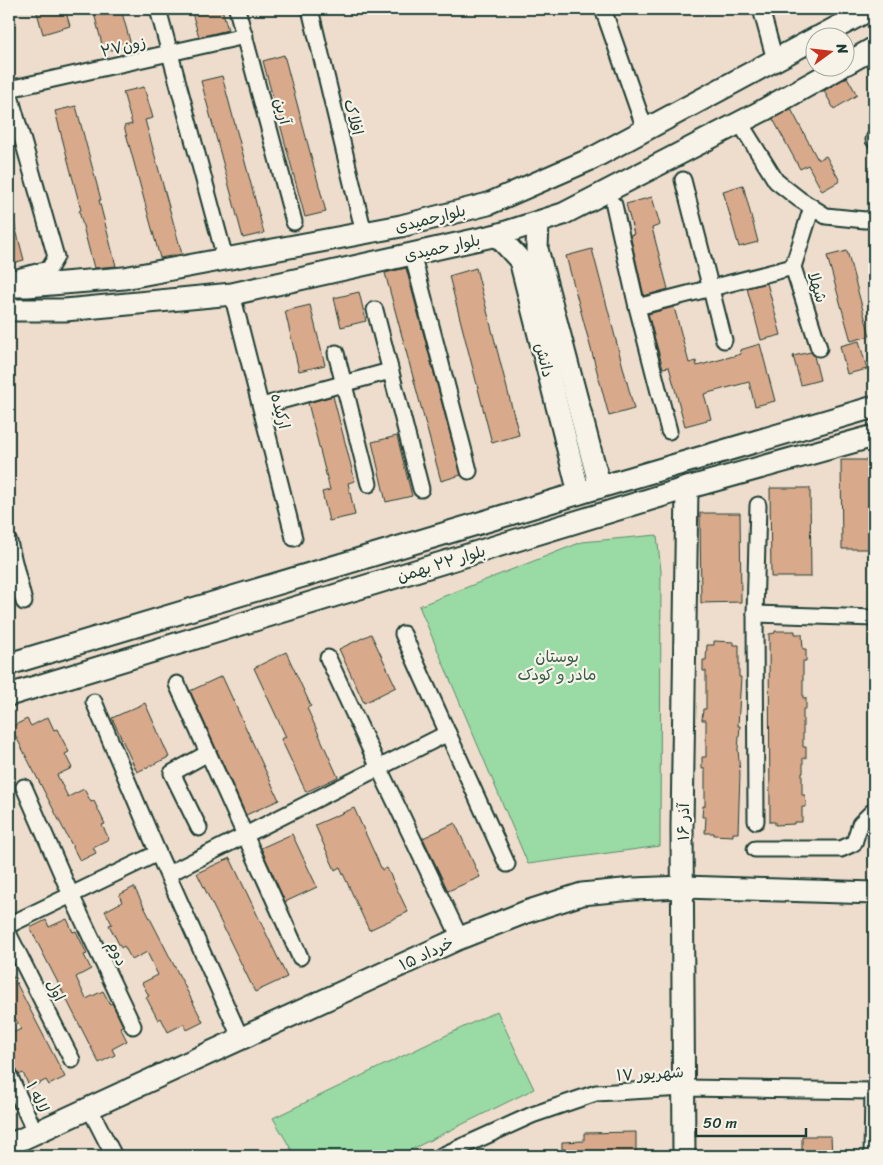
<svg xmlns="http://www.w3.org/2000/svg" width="883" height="1165" font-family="Sriracha,'Playpen Sans Arabic',sans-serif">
  <rect width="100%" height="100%" fill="#edc"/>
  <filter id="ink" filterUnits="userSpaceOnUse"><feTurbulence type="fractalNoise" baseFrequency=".02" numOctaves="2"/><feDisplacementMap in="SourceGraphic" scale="10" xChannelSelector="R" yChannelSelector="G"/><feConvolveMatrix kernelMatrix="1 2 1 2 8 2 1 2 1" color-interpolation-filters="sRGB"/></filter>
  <g filter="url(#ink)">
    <g fill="#99daa5" stroke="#5c8c6c">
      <path d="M657,535L661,571L660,846L528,864L419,606L582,542Z"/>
      <path d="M497,1011L534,1089L398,1156H295L273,1118Z"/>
    </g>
    <g fill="#d9a98b" stroke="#1f3d34">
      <path d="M36,9H65L70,26L43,34Z"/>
      <path d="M93,9H121L131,45L104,52Z"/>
      <path d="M191,9H222L228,30L199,37Z"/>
      <path d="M284,55L326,212L305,217L263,61Z"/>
      <path d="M222,76L264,233L243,238L201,81Z"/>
      <path d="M847,77L857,95L834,109L824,91Z"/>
      <path d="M144,87L153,118L145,120L182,254L160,258L124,126L132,124L123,92Z"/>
      <path d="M76,106L101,200H99L116,266L94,268L79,211L81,210L55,111Z"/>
      <path d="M791,109L818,160L826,156L840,181L822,191L808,165L800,169L773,119Z"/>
      <path d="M743,185L758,242L739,247L723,191Z"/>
      <path d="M652,197L660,225L652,228L668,289L644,296L630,235L634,234L626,204Z"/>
      <path d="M13,218L24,260L9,264V219Z"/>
      <path d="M592,249L634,409L609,416L566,256Z"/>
      <path d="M847,251L870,336L851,341L827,256Z"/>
      <path d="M406,268L461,475L441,481L385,273Z"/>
      <path d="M476,268L519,435L492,443L449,276Z"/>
      <path d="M767,283L781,335L761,340L747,288Z"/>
      <path d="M359,292L366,321L341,327L334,298Z"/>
      <path d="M310,305L325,365L299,371L285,311Z"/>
      <path d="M674,307L689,363L696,361L697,366L741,354L740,350L760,344L775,401L755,406L749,382L704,394L711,419L685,426L669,367L663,368L648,314Z"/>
      <path d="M859,341L867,369L847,374L840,346Z"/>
      <path d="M811,352L814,356L820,380L801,385L793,356Z"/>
      <path d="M333,396L355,481L348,483L355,515L329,521L322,492L330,490L308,403Z"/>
      <path d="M397,436L412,496L386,502L372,442Z"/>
      <path d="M841,460H874V549H842Z"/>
      <path d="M770,488H810L811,577H771Z"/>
      <path d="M700,513H740L741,602L701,603Z"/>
      <path d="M775,631H795V634H802L803,649H806V661H803V698H806V709H803V747H806V758H803V773H802V795H805L806,807H802V822H794V824L775,825V822H770L769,634L775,633Z"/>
      <path d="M371,634L396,687L364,703L339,649Z"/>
      <path d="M714,641L734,642V645H739V677H741L738,726H740L738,749L740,774L738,833H733V836L714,835V833H705L706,817H702L703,806H705V769H702V757H706V720H702L703,709H706V671H703V660H706L707,645H714Z"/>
      <path d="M286,652L311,706L307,708L338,777L306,792L281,739L286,737L254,668Z"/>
      <path d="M222,676L279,800L246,815L190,691Z"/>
      <path d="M145,703L169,757L137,772L112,718Z"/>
      <path d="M48,717L54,730L57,729L69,752L65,754L72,768L57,775L68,797L84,789L91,802L94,801L105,824L102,825L109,839L93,847L96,853L80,861L11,727L27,719L31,726Z"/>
      <path d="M354,808L382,870L387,868L408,912L369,930L340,867L335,870L315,825Z"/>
      <path d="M455,823L480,877L448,891L423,838Z"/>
      <path d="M292,834L317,887L285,902L261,848Z"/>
      <path d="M230,858L287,977L255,992L197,873Z"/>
      <path d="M134,887L203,1022L187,1030L184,1024L168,1032L161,1018L158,1020L146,997L149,996L142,983L158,975L147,952L132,960L124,946L121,948L109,925L112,924L105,911L122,902L119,895Z"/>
      <path d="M67,919L73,932L76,931L87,954L84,955L91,969L76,977L86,999L103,991L110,1004L112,1003L123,1026L120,1027L127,1041L112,1049L115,1055L99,1063L30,928L46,920L49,927Z"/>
      <path d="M9,969L65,1077L49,1085L46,1080L30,1088L23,1073L19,1075L9,1054V1035L21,1029L9,1007Z"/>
      <path d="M636,1132V1156H584V1151L562,1149V1142L584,1141V1133Z"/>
      <path d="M802,1136H831L832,1156H802Z"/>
    </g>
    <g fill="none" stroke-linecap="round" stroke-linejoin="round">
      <g stroke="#1f3d34" stroke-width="19">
        <g id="street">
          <path d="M158,9L225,258"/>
          <path d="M237,9L294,222"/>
          <path d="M310,9L364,233"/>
          <path d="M603,9L645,129"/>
          <path d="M761,9L775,60"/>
          <path d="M9,89L245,36"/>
          <path d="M9,92L56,257L49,269L9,279"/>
          <path d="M740,123L776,181L799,199L826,216L865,220L874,219"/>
          <path d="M874,140V139"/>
          <path d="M683,180L724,340"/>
          <path d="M614,205L637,307L669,431"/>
          <path d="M812,207L793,267L819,348"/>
          <path d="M412,253L469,471"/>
          <path d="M232,294L294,538"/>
          <path d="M637,307L793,267"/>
          <path d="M375,310L421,489"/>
          <path d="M336,353L369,484"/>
          <path d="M262,406L390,371"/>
          <path d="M9,542L24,602"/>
          <path d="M755,614L874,618"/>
          <path d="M403,634L507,864"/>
          <path d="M328,658L379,768L460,938"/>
          <path d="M177,684L300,957"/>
          <path d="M94,702L158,853L241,1039"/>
          <path d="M24,787L71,895L133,1026"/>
          <path d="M756,821L755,614L758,505"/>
          <path d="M199,828L172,773L208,753"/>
          <path d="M755,849H841L854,843L860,824L872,812L874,813"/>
          <path d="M168,874L448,733"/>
          <path d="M9,925L158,853"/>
          <path d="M9,935L72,1060"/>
          <path d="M9,1075L36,1134"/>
          <path d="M90,1109L114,1156"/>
          <path d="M441,1156L532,1115L596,1093L684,1088L874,1091"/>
          <path d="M872,1156L873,1091"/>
        </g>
      </g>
      <g stroke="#1f3d34" stroke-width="25">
        <g id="secondary">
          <path d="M817,38L871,9"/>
          <path d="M846,64L874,48"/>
          <path d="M538,223L537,249L600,487"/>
          <path d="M497,235L520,260L579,493"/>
          <path d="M9,286H27L124,278L401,226L488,204L591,159L816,38"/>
          <path d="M9,310H65L232,294L497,235L563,214L762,111L839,68"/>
          <path d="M9,664L600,487L874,407"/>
          <path d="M9,695L687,488L874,436"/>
          <path d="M9,1145L460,938L526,912L582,894L633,889L684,887L874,893"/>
          <path d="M684,1156L682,827L687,488"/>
        </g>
      </g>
      <use href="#street" stroke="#f7f3e8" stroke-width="15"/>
      <use href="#secondary" stroke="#f7f3e8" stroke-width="21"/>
    </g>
  </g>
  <g text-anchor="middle" stroke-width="4.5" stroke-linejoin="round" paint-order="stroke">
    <g font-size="16" fill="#1f3d34" stroke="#f7f3e8">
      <text transform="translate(123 46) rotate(-13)" y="6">زون۲۷</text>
      <text transform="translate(283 111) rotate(75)" y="6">آرین</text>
      <text transform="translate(354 117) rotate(76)" y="6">افلاک</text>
      <text transform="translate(430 218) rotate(-14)" y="6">بلوارحمیدی</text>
      <text transform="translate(442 247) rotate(-12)" y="6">بلوار حمیدی</text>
      <text transform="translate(818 287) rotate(72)" y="6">شهلا</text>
      <text transform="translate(545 360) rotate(76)" y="6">دانش</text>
      <text transform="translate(281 411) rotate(76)" y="6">ارکیده</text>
      <text transform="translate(441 563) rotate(-17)" y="6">بلوار ۲۲ بهمن</text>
      <text transform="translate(683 822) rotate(-90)" y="6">۱۶ آذر</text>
      <text transform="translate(118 953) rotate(65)" y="6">دوم</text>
      <text transform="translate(426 953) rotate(-25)" y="6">۱۵ خرداد</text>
      <text transform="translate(56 990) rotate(63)" y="6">اول</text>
      <text transform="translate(650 1073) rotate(-3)" y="6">۱۷ شهریور</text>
      <text transform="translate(38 1097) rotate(65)" y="6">لاله ۱</text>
    </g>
    <g font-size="16" fill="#375c4b" stroke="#f7f3e8">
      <text x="557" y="662">بوستان<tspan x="557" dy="18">مادر و کودک</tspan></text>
    </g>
  </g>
  <rect width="883" height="1165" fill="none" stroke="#f7f3e8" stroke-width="30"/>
  <rect x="15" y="15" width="853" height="1135" fill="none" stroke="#1f3d34" stroke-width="2" filter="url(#ink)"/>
  <g transform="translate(830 52) rotate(75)"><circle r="24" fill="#f7f3e8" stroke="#a1aaa0"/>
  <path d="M0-4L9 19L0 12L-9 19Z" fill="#c8321e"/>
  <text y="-8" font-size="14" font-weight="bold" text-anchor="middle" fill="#1f3d34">N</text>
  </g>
  <path d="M696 1128v8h110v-8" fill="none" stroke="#1f3d34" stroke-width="2.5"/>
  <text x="703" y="1128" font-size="15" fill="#1f3d34" stroke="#f7f3e8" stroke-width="4" paint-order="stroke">50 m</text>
</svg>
